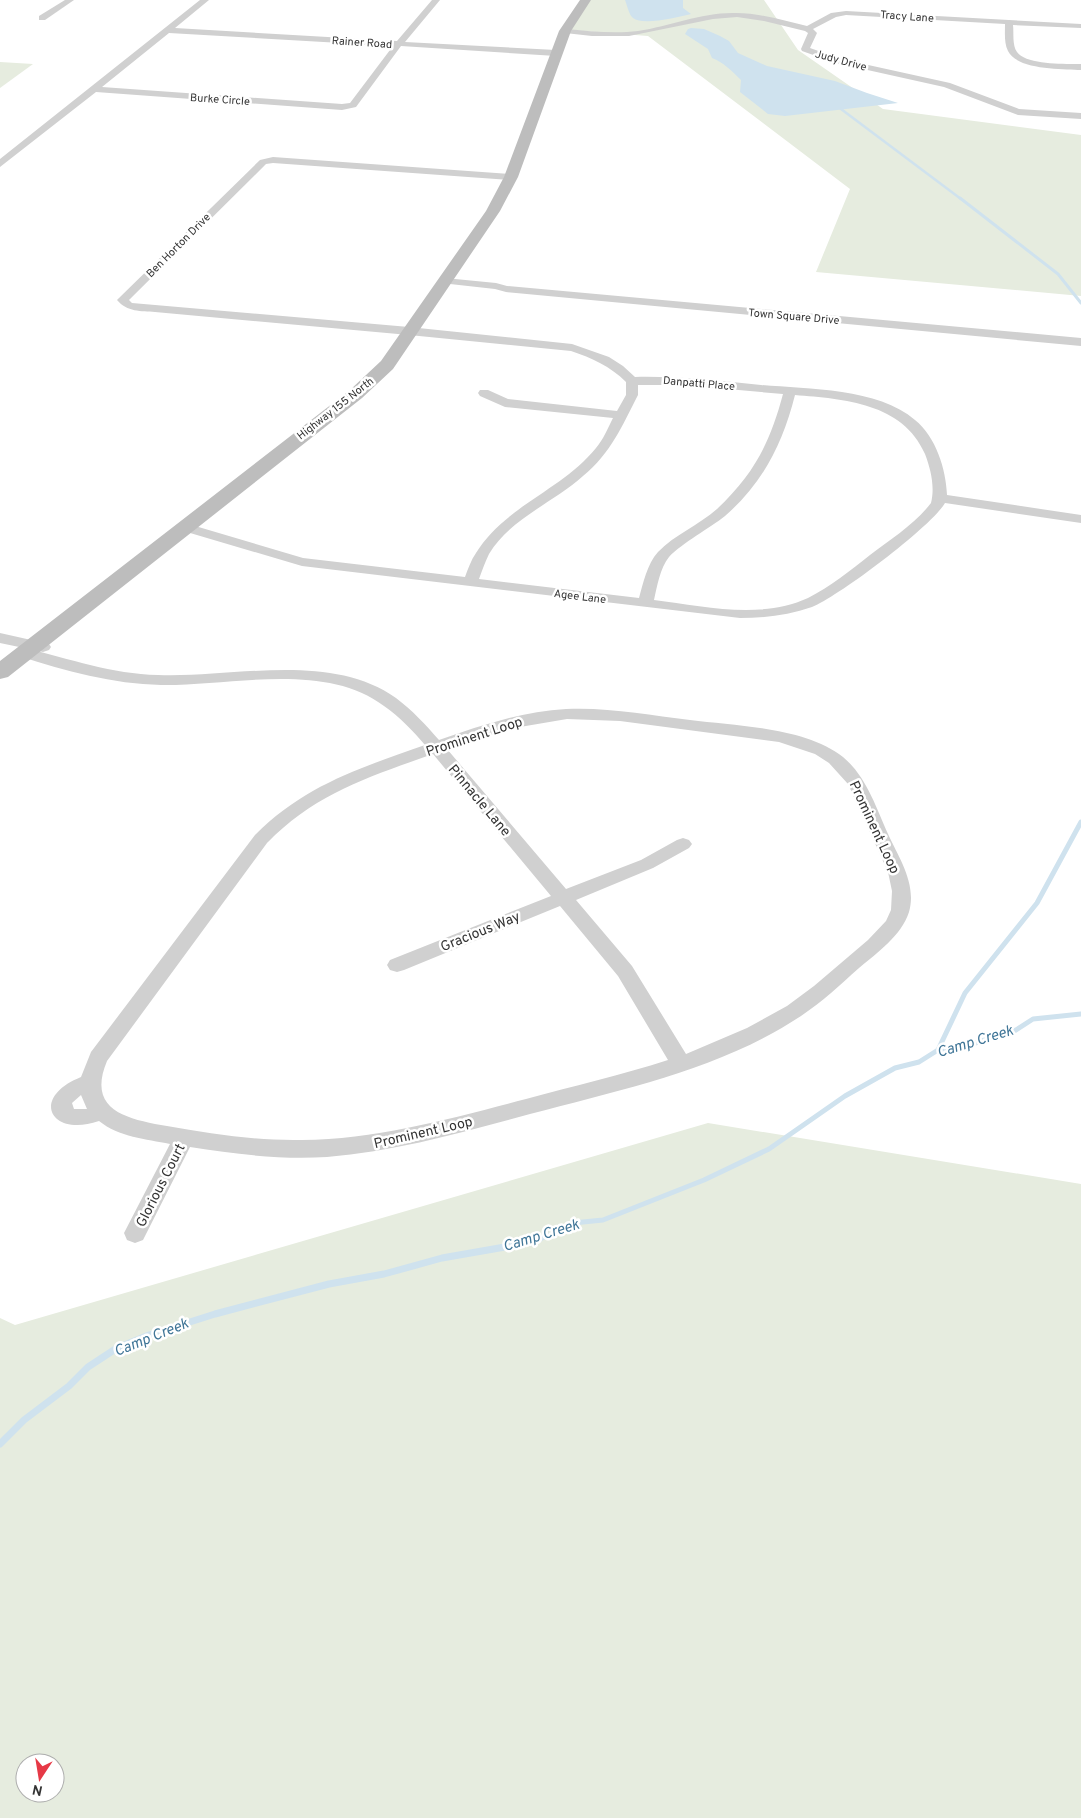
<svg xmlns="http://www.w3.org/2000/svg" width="1081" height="1818" font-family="Overpass,sans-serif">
  <rect width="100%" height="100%" fill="#fff"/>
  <g fill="#e6ecdf" fill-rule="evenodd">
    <path d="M586,0H764L798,50L883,109L1081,135V296L816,272L850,189L648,36L570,30Z"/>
    <path d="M0,62L33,64L0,88Z"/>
    <path d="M708,1123L1081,1184V1818H0V1318L15,1325ZM25,1763H55V1793H25Z"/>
  </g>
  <g fill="#cfe2ee">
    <path d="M625,0H683V8L691,14C678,17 643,26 633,18C629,15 627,5 625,0Z"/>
    <path d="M691,28L704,29L720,36L729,41L738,53L767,66L835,81L867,93L898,103L785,116L768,114L740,92L741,80C733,72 723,62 712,58L708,49L685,34L688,29Z"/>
  </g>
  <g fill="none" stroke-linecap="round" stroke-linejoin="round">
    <path stroke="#cfe2ee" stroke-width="2.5" d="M841,109L961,199"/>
    <path stroke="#cfe2ee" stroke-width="3" d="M960,198L1058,274L1081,303"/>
    <g stroke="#cfe2ee" stroke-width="5">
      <path d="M938,1050L965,993L1037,903L1081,822"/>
      <path d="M535,1240L554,1234L573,1223L603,1220L704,1180L769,1149L845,1096L895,1068L919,1062L938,1050L972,1044L1016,1030L1033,1019L1081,1014"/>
    </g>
    <path stroke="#cfe2ee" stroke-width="7" d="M0,1444L24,1420L69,1386L88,1367L117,1348L149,1335L215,1314L329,1284L384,1274L442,1258L522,1244L539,1239"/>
    <g fill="#d0d0d0" fill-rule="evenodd">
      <path d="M65,0H74L45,20H39V16Z"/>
      <path d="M200,0H209L175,28L397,41L432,0H440L405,42L556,50L560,53L556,56L401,46L356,107L342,110L96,92L0,167V159ZM169,33L393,46L350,103L342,104L102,87Z"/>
      <path d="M846,11L1081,24V28L1013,25C1014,33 1012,45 1017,52C1026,65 1066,64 1081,64V70C1063,69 1017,70 1008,51C1004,43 1005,33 1005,24L846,15L836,17L813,29L817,33L810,48L841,59L950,83L1019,109L1081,113V119L1018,115L944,87L836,63L802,51L801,49L808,33L805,31L764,21L737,17L713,19L629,36H592L565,33L561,31L565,29C589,31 614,34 638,31C671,26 702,12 736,13C760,13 784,21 807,26L831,13Z"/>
      <path d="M273,157L511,174L516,177L511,180L273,163L266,164L129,300L132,303L409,327L572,344L609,357L623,366L635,377C677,376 719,381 761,385C807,389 878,388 915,420C936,437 946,469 947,495L1081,515V523L945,503C932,526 838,597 812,607C789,615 765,618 740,618L302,566L180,530L178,527L180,524L185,523L303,558L465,577C468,569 471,560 476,553C505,506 562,490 596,448C603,440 608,428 613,418L505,407L480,396L478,393L480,390H488L508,399L617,411L626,395V382C610,366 592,358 571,351L409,335L155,312C141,311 127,312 117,300L119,298L260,160ZM638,385H682L783,394C770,443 754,474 717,509C699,525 674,535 658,552C647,564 643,584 639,598L479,579C482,571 485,562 489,554C511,518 553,503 583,476C611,453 622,426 638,395ZM795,395C844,399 903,403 925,454C931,470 935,487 931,503C915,524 891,539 870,555C851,570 830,587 808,598C760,620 703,606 654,600C657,587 660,568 669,557C682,543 710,528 725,516C763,483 783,443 795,395Z"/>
      <path d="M445,278L496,283L507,286L1081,338V346L506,292L495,289L441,283L439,281L441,279Z"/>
      <path d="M0,633L49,644L51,647L49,650L43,652L0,643Z"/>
      <path d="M25,648C70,659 112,674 158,675C233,678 330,651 396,698C412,710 426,725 439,740C480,726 523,711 566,709C608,707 649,715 690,720C736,726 805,727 843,757C866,776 876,807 888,834C899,858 917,884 909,912C901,936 878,952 859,968C840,985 822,1002 801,1016C719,1070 623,1089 530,1114C463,1132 397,1151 327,1157C281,1160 235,1154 190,1147L143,1240L135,1243L127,1240L124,1233L170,1144C146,1139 119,1137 99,1121C51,1138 29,1098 81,1077L91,1052L255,835C305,785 360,768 425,745C413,731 400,717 384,706C325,661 230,686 161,685C113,684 65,671 19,656L17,653L19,650ZM567,719L620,721L779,742L815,754L829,763L848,784L888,872L892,891L891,910L886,921L868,940L814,986L787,1006L747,1028L686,1054L632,966L576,900L653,868L689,848L692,844L689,840L683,838L677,840L641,860L566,889L447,749L514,728ZM433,754L551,896L390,960L387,965L390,970L397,972L404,970L560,906L618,976L668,1060C622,1075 573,1086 526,1099C452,1118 379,1139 302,1140C257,1141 211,1134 167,1126C128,1119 86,1111 107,1061L267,843C316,793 369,777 433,754ZM81,1095L87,1109H74L72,1103Z"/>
    </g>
    <path fill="#bdbdbd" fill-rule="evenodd" d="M580,0H591L571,31L518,177L500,211L393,369L362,398L8,677L0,679V661L350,390L381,361L486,211L504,177L559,31Z"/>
  </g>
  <g text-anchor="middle" stroke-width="5" stroke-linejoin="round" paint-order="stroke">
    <g font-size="11" fill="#333" stroke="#fff">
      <text transform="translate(907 16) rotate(4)" y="4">Tracy Lane</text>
      <text transform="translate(362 42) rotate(4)" y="4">Rainer Road</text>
      <text transform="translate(841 60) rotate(15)" y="4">Judy Drive</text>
      <text transform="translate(220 99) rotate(4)" y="4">Burke Circle</text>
      <text transform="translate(178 245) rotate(-45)" y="4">Ben Horton Drive</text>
      <text transform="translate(794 316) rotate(5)" y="4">Town Square Drive</text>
      <text transform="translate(699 383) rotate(5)" y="4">Danpatti Place</text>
      <text transform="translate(335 408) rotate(-38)" y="4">Highway 155 North</text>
      <text transform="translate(580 596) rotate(7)" y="4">Agee Lane</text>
    </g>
    <g font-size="14" fill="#333" stroke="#fff">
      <text transform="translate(474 736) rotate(-18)" y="5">Prominent Loop</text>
      <text transform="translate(480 800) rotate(50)" y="5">Pinnacle Lane</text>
      <text transform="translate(875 827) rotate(65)" y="5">Prominent Loop</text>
      <text transform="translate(480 931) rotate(-22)" y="5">Gracious Way</text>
      <text transform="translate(423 1132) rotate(-13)" y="5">Prominent Loop</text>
      <text transform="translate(160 1185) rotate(-63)" y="5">Glorious Court</text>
    </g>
    <g font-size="15" font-style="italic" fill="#3f7597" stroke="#fff">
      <text transform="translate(975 1041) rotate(-17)" y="5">Camp Creek</text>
      <text transform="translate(541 1235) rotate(-17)" y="5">Camp Creek</text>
      <text transform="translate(151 1337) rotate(-22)" y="5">Camp Creek</text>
    </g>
  </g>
  <g transform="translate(40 1778) rotate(192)"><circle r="24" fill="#ffffff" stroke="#adadad"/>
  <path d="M0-4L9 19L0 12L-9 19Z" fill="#e63946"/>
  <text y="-8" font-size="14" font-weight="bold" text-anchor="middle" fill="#333333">N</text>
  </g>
</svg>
